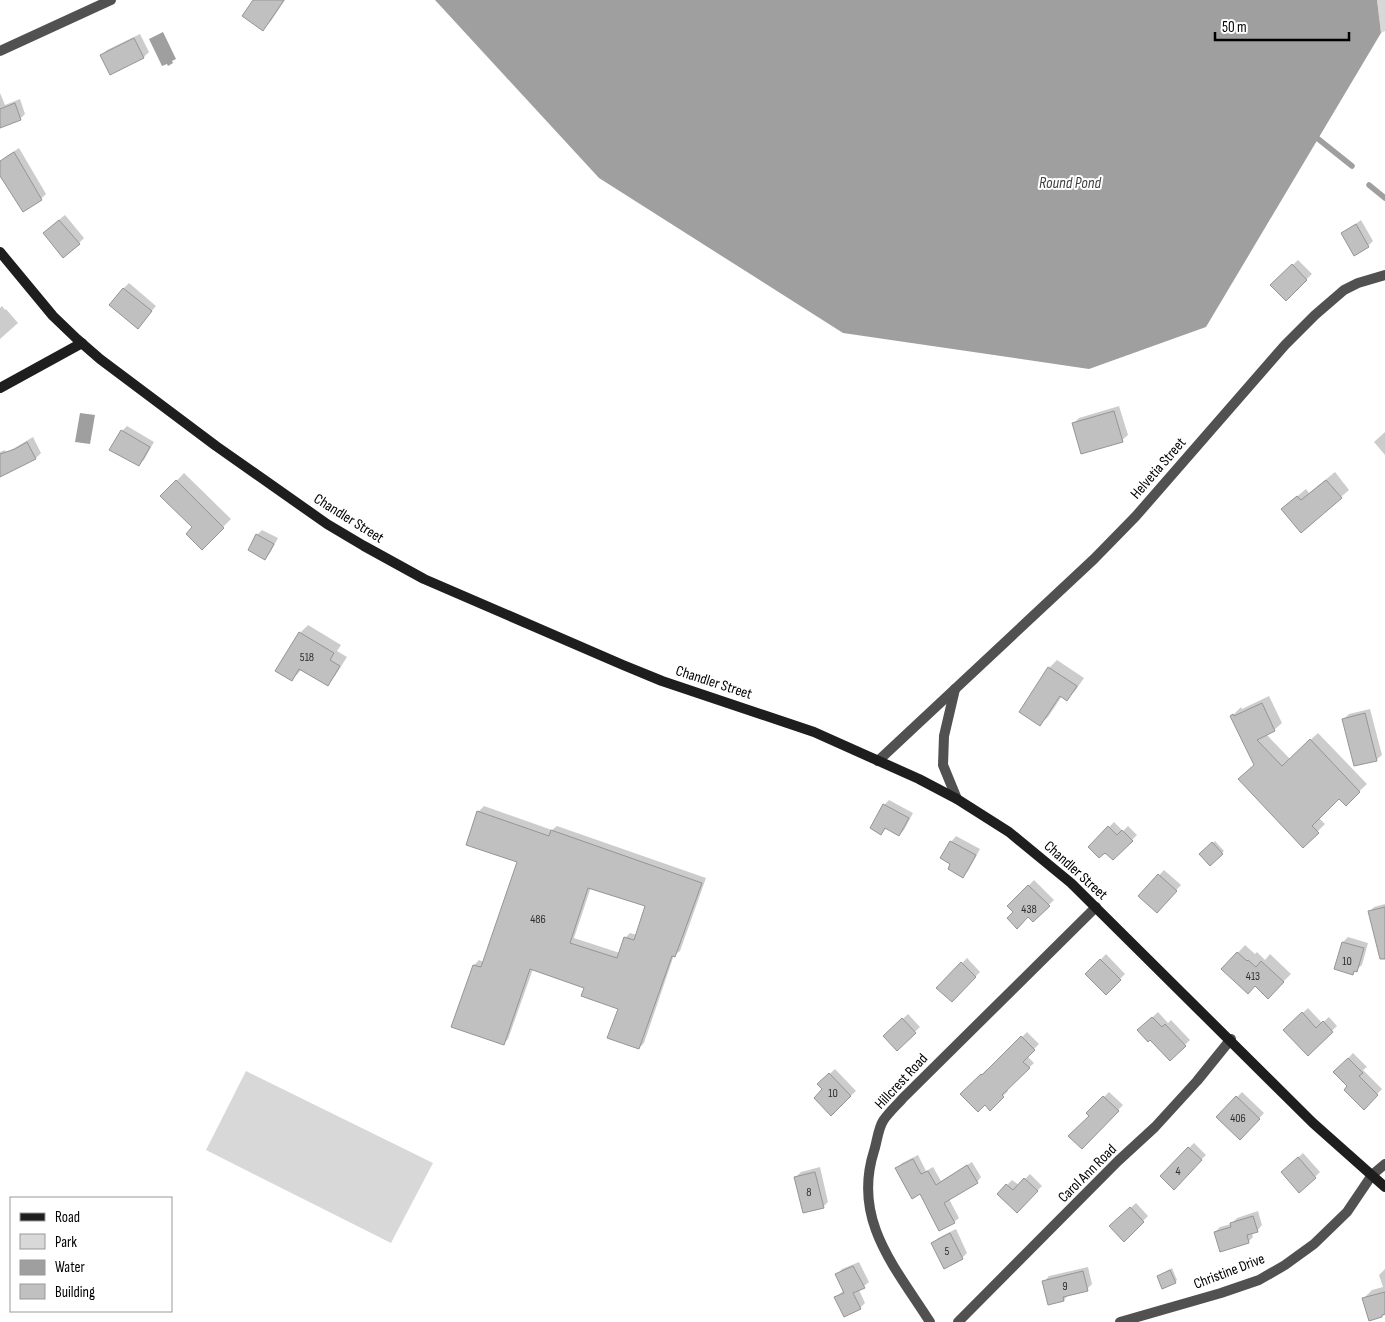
<svg xmlns="http://www.w3.org/2000/svg" width="1385" height="1322" font-family="'Sofia Sans Condensed',sans-serif">
  <rect width="100%" height="100%" fill="#fff"/>
  <g fill="#d8d8d8">
    <path d="M1377,0H1385V31L1381,33Z"/>
    <path d="M246,1071L433,1163L391,1243L206,1150Z"/>
  </g>
  <g fill="#9f9f9f">
    <path d="M435,0H1377L1381,33L1206,327L1089,369L843,333L599,178Z"/>
    <path d="M163,32L176,59L172,61L173,63L168,66L167,64L162,66L149,39Z"/>
    <path d="M80,413L95,415L90,444L75,442Z"/>
  </g>
  <g fill="#0003" fill-rule="evenodd">
    <path d="M254,0H285L271,21L263,29Z"/>
    <path d="M140,34L149,52L144,57L111,73L102,55L107,50Z"/>
    <path d="M0,93L5,105L20,99L25,114L20,119L0,127Z"/>
    <path d="M19,148L46,194L41,199L0,163L5,157Z"/>
    <path d="M65,215L84,238L79,243L49,228Z"/>
    <path d="M1361,220L1373,241L1368,246L1343,233Z"/>
    <path d="M1298,260L1312,274L1286,299L1272,285Z"/>
    <path d="M129,283L156,306L138,327L124,288Z"/>
    <path d="M2,306L5,310L6,309L18,323L0,339V308Z"/>
    <path d="M1119,406L1128,435L1122,440L1074,423L1079,418Z"/>
    <path d="M127,426L154,442L144,460L138,465L122,431Z"/>
    <path d="M1385,432V455L1374,442Z"/>
    <path d="M33,437L41,453L36,458L0,475V452L5,450L6,453Z"/>
    <path d="M1335,472L1349,490L1341,497L1282,509L1306,489L1309,493Z"/>
    <path d="M184,473L231,519L202,548L194,527L162,496Z"/>
    <path d="M262,530L278,538L270,553L265,558L257,535Z"/>
    <path d="M308,625L341,645L337,651L347,657L335,676L327,684L302,669L292,680L300,633Z"/>
    <path d="M1057,660L1084,678L1075,691L1067,699L1062,696L1048,717L1040,724L1049,668Z"/>
    <path d="M1269,696L1282,723L1274,730L1266,734L1290,759L1318,733L1367,784L1346,804L1339,797L1318,817L1325,824L1303,846L1255,765L1232,716L1241,707L1242,709Z"/>
    <path d="M1370,709L1382,755L1376,760L1344,719L1349,714Z"/>
    <path d="M889,800L913,813L904,830L899,835L887,828L881,833L871,828L884,805Z"/>
    <path d="M484,806L552,830L557,826L706,878L680,951L674,955L644,1043L639,1048L620,1008L585,987L533,969L508,1039L503,1044L474,965L479,960L484,962L519,862L478,812ZM591,887L646,905L637,935L630,933L625,938L620,953L574,938Z"/>
    <path d="M1114,822L1123,831L1128,826L1137,835L1113,859L1105,851L1090,847Z"/>
    <path d="M956,836L980,849L968,871L963,876L952,864L951,842Z"/>
    <path d="M1215,841L1224,851L1210,864L1201,854Z"/>
    <path d="M1164,870L1181,885L1162,906L1140,896Z"/>
    <path d="M1034,880L1054,900L1033,920L1028,915L1015,912L1009,906Z"/>
    <path d="M1385,904V939L1369,912L1374,907Z"/>
    <path d="M1348,937L1368,943L1362,965L1352,973L1343,942Z"/>
    <path d="M1245,945L1255,954L1257,952L1265,960L1270,954L1291,974L1268,997L1255,985L1223,969Z"/>
    <path d="M1106,954L1125,974L1106,993L1087,974Z"/>
    <path d="M967,958L980,972L952,1000L938,988Z"/>
    <path d="M1308,1008L1322,1023L1329,1017L1337,1026L1308,1054L1285,1030Z"/>
    <path d="M1158,1012L1168,1023L1171,1020L1190,1040L1170,1059L1151,1038L1139,1030Z"/>
    <path d="M908,1014L920,1027L897,1049L885,1036Z"/>
    <path d="M1027,1032L1039,1044L1027,1056L1034,1063L1007,1089L1008,1091L990,1109L985,1104L962,1094L987,1069L988,1071Z"/>
    <path d="M1353,1053L1367,1067L1363,1070L1382,1089L1364,1108L1349,1086L1335,1072Z"/>
    <path d="M835,1069L856,1091L831,1114L824,1089L819,1084Z"/>
    <path d="M1109,1092L1123,1105L1082,1148L1090,1116L1088,1113Z"/>
    <path d="M1242,1092L1264,1113L1240,1139L1218,1117Z"/>
    <path d="M1194,1143L1206,1155L1174,1188L1161,1176Z"/>
    <path d="M1303,1153L1320,1172L1315,1177L1288,1167Z"/>
    <path d="M918,1155L926,1171L933,1167L941,1181L972,1162L981,1177L977,1182L949,1199L959,1218L954,1222L921,1193L897,1168L902,1163Z"/>
    <path d="M820,1167L828,1202L823,1207L796,1177L801,1172Z"/>
    <path d="M1030,1174L1042,1186L1017,1211L998,1194L1012,1180L1019,1185Z"/>
    <path d="M1136,1203L1148,1216L1124,1240L1116,1221Z"/>
    <path d="M1258,1211L1262,1225L1257,1231L1252,1232L1253,1237L1248,1242L1215,1232L1220,1227L1231,1224L1237,1218Z"/>
    <path d="M956,1229L967,1253L962,1258L933,1243L938,1238Z"/>
    <path d="M859,1262L869,1282L859,1290L865,1303L860,1308L836,1297L844,1290L837,1275L842,1269Z"/>
    <path d="M1088,1267L1092,1284L1087,1289L1069,1294L1064,1300L1044,1282L1049,1276Z"/>
    <path d="M1172,1268L1177,1280L1175,1282L1158,1276Z"/>
    <path d="M1385,1269V1315L1370,1320L1364,1298L1372,1290L1383,1287L1379,1275Z"/>
  </g>
  <g fill="none" stroke-linecap="round" stroke-linejoin="round">
    <g stroke="#9f9f9f" stroke-width="5.5">
      <path d="M1312,134L1352,166"/>
      <path d="M1369,185L1385,198"/>
    </g>
  </g>
  <g fill="#c0c0c0" stroke="#959595" fill-rule="evenodd">
    <path d="M253,0H284L263,31L242,16Z"/>
    <path d="M134,38L144,58L110,75L100,55Z"/>
    <path d="M15,103L21,120L0,128V109Z"/>
    <path d="M14,152L42,200L23,212L0,176V161Z"/>
    <path d="M59,220L80,244L63,258L43,233Z"/>
    <path d="M1356,224L1369,247L1354,256L1341,233Z"/>
    <path d="M1292,264L1307,280L1286,301L1270,285Z"/>
    <path d="M123,288L152,311L138,329L109,305Z"/>
    <path d="M1114,411L1123,442L1081,454L1072,423Z"/>
    <path d="M121,430L150,447L139,466L109,450Z"/>
    <path d="M27,442L36,459L0,477V454L15,449Z"/>
    <path d="M176,480L224,528L202,550L186,534L192,527L160,496Z"/>
    <path d="M1326,480L1342,498L1301,533L1281,509L1297,496L1301,500Z"/>
    <path d="M256,534L274,544L265,560L248,550Z"/>
    <path d="M299,632L334,653L330,660L340,666L328,686L299,669L292,681L275,671Z"/>
    <path d="M1048,667L1077,686L1067,701L1060,696L1040,726L1019,712Z"/>
    <path d="M1262,703L1275,731L1257,740L1282,766L1310,739L1360,792L1346,806L1339,799L1312,826L1319,833L1303,848L1238,779L1254,765L1230,716L1233,714L1234,716Z"/>
    <path d="M1365,713L1377,761L1354,766L1342,719Z"/>
    <path d="M883,804L909,818L899,836L885,828L881,835L870,828Z"/>
    <path d="M477,811L549,836L551,830L702,883L675,957L672,956L639,1049L607,1038L618,1009L581,996L584,988L530,969L504,1045L451,1027L473,965L481,967L517,862L466,845ZM588,888L645,906L634,940L624,937L617,958L570,943Z"/>
    <path d="M1108,826L1117,835L1122,830L1133,841L1113,860L1105,853L1099,858L1088,847Z"/>
    <path d="M950,841L976,855L963,878L948,869L950,864L940,858Z"/>
    <path d="M1212,842L1223,854L1210,866L1199,854Z"/>
    <path d="M1158,874L1177,891L1157,913L1138,896Z"/>
    <path d="M1028,885L1050,906L1033,922L1028,917L1017,929L1007,918L1013,912L1007,906Z"/>
    <path d="M1385,907V959H1380L1368,911Z"/>
    <path d="M1342,942L1364,948L1357,972L1354,971L1353,975L1334,969Z"/>
    <path d="M1237,952L1247,961L1248,960L1256,967L1261,961L1284,982L1268,999L1255,986L1248,994L1221,969Z"/>
    <path d="M1100,959L1121,980L1106,995L1085,974Z"/>
    <path d="M961,962L976,977L952,1002L936,988Z"/>
    <path d="M1302,1012L1316,1028L1323,1021L1333,1032L1308,1056L1283,1030Z"/>
    <path d="M1152,1017L1162,1027L1165,1024L1186,1046L1170,1061L1150,1040L1148,1042L1137,1030Z"/>
    <path d="M902,1018L916,1033L897,1051L883,1036Z"/>
    <path d="M1021,1036L1035,1050L1023,1062L1030,1068L1002,1095L1004,1097L990,1111L985,1105L978,1112L960,1094L981,1074L982,1075Z"/>
    <path d="M1348,1058L1363,1073L1359,1076L1378,1095L1364,1110L1344,1090L1347,1086L1333,1072Z"/>
    <path d="M829,1073L851,1096L831,1116L814,1098L822,1089L817,1084Z"/>
    <path d="M1103,1096L1119,1111L1082,1149L1068,1136L1089,1116L1086,1113Z"/>
    <path d="M1236,1096L1260,1119L1240,1140L1216,1117Z"/>
    <path d="M1188,1147L1202,1160L1174,1190L1160,1176Z"/>
    <path d="M1298,1157L1316,1178L1299,1193L1281,1172Z"/>
    <path d="M913,1159L921,1174L928,1171L936,1185L967,1165L978,1183L944,1203L955,1223L939,1231L920,1194L912,1199L895,1168Z"/>
    <path d="M815,1172L824,1208L803,1213L794,1177Z"/>
    <path d="M1024,1178L1038,1191L1017,1213L997,1194L1006,1184L1013,1190Z"/>
    <path d="M1130,1207L1144,1222L1124,1242L1109,1226Z"/>
    <path d="M1253,1216L1258,1232L1247,1235L1249,1243L1220,1252L1214,1232L1231,1227L1230,1223Z"/>
    <path d="M950,1233L963,1259L944,1269L931,1243Z"/>
    <path d="M853,1266L865,1288L853,1293L861,1309L844,1317L834,1297L844,1293L835,1274Z"/>
    <path d="M1170,1270L1176,1283L1162,1289L1157,1276Z"/>
    <path d="M1083,1271L1088,1291L1063,1297L1064,1301L1048,1305L1042,1281Z"/>
    <path d="M1385,1292V1314L1382,1315V1317L1369,1321L1362,1298Z"/>
  </g>
  <g fill="none" stroke-linecap="round" stroke-linejoin="round">
    <g stroke="#515151" stroke-width="10">
      <path d="M0,51L111,0"/>
      <path d="M955,689L944,736L943,765L957,799"/>
      <path d="M878,761L1094,559L1136,516L1285,345L1315,315L1344,290L1358,283L1385,275"/>
      <path d="M930,1322C895,1267 852,1220 874,1151C877,1142 878,1129 883,1121C888,1113 897,1105 903,1098L1096,907"/>
      <path d="M958,1322L1118,1161L1155,1127L1197,1081L1231,1039"/>
      <path d="M1120,1322L1221,1293L1259,1280L1285,1265L1314,1244L1347,1212L1372,1175L1385,1164"/>
    </g>
    <g stroke="#1e1e1e" stroke-width="10">
      <path d="M0,252L53,316L77,339L100,359L216,446L327,524L364,546L424,579L623,665L662,681L814,732L919,779L957,799L1009,832L1071,883L1313,1123L1385,1187"/>
      <path d="M0,388L82,343"/>
    </g>
  </g>
  <g text-anchor="middle" stroke-width="4" stroke-linejoin="round" paint-order="stroke">
    <g font-size="12" fill="#303030">
      <text x="307" y="661">518</text>
      <text x="1029" y="913">438</text>
      <text x="538" y="923">486</text>
      <text x="1347" y="965">10</text>
      <text x="1253" y="980">413</text>
      <text x="833" y="1097">10</text>
      <text x="1238" y="1122">406</text>
      <text x="1178" y="1175">4</text>
      <text x="809" y="1196">8</text>
      <text x="947" y="1255">5</text>
      <text x="1065" y="1290">9</text>
    </g>
    <g font-size="15" fill="#000" stroke="#fff">
      <text transform="translate(1158 468) rotate(-49)" y="5">Helvetia Street</text>
      <text transform="translate(349 518) rotate(32)" y="5">Chandler Street</text>
      <text transform="translate(714 682) rotate(18)" y="5">Chandler Street</text>
      <text transform="translate(1076 870) rotate(42)" y="5">Chandler Street</text>
      <text transform="translate(901 1081) rotate(-47)" y="5">Hillcrest Road</text>
      <text transform="translate(1087 1173) rotate(-45)" y="5">Carol Ann Road</text>
      <text transform="translate(1229 1271) rotate(-21)" y="5">Christine Drive</text>
    </g>
    <g font-size="16" font-style="italic" fill="#404040" stroke="#fff">
      <text x="1070" y="188">Round Pond</text>
    </g>
  </g>
  <rect x="10" y="1197" width="162" height="115" fill="#ffffff" stroke="#999999"/>
  <rect x="20" y="1213" width="25" height="8" fill="#1e1e1e" stroke="#999999"/>
  <text x="55" y="1222" font-size="15" fill="#000000">Road</text>
  <rect x="20" y="1234" width="25" height="15" fill="#d8d8d8" stroke="#999999"/>
  <text x="55" y="1247" font-size="15" fill="#000000">Park</text>
  <rect x="20" y="1260" width="25" height="15" fill="#9f9f9f" stroke="#999999"/>
  <text x="55" y="1272" font-size="15" fill="#000000">Water</text>
  <rect x="20" y="1284" width="25" height="15" fill="#c0c0c0" stroke="#999999"/>
  <text x="55" y="1297" font-size="15" fill="#000000">Building</text>
  <path d="M1215 32v8h134v-8" fill="none" stroke="#000000" stroke-width="2.5"/>
  <text x="1222" y="32" font-size="15" fill="#000000" stroke="#ffffff" stroke-width="4" paint-order="stroke">50 m</text>
</svg>
